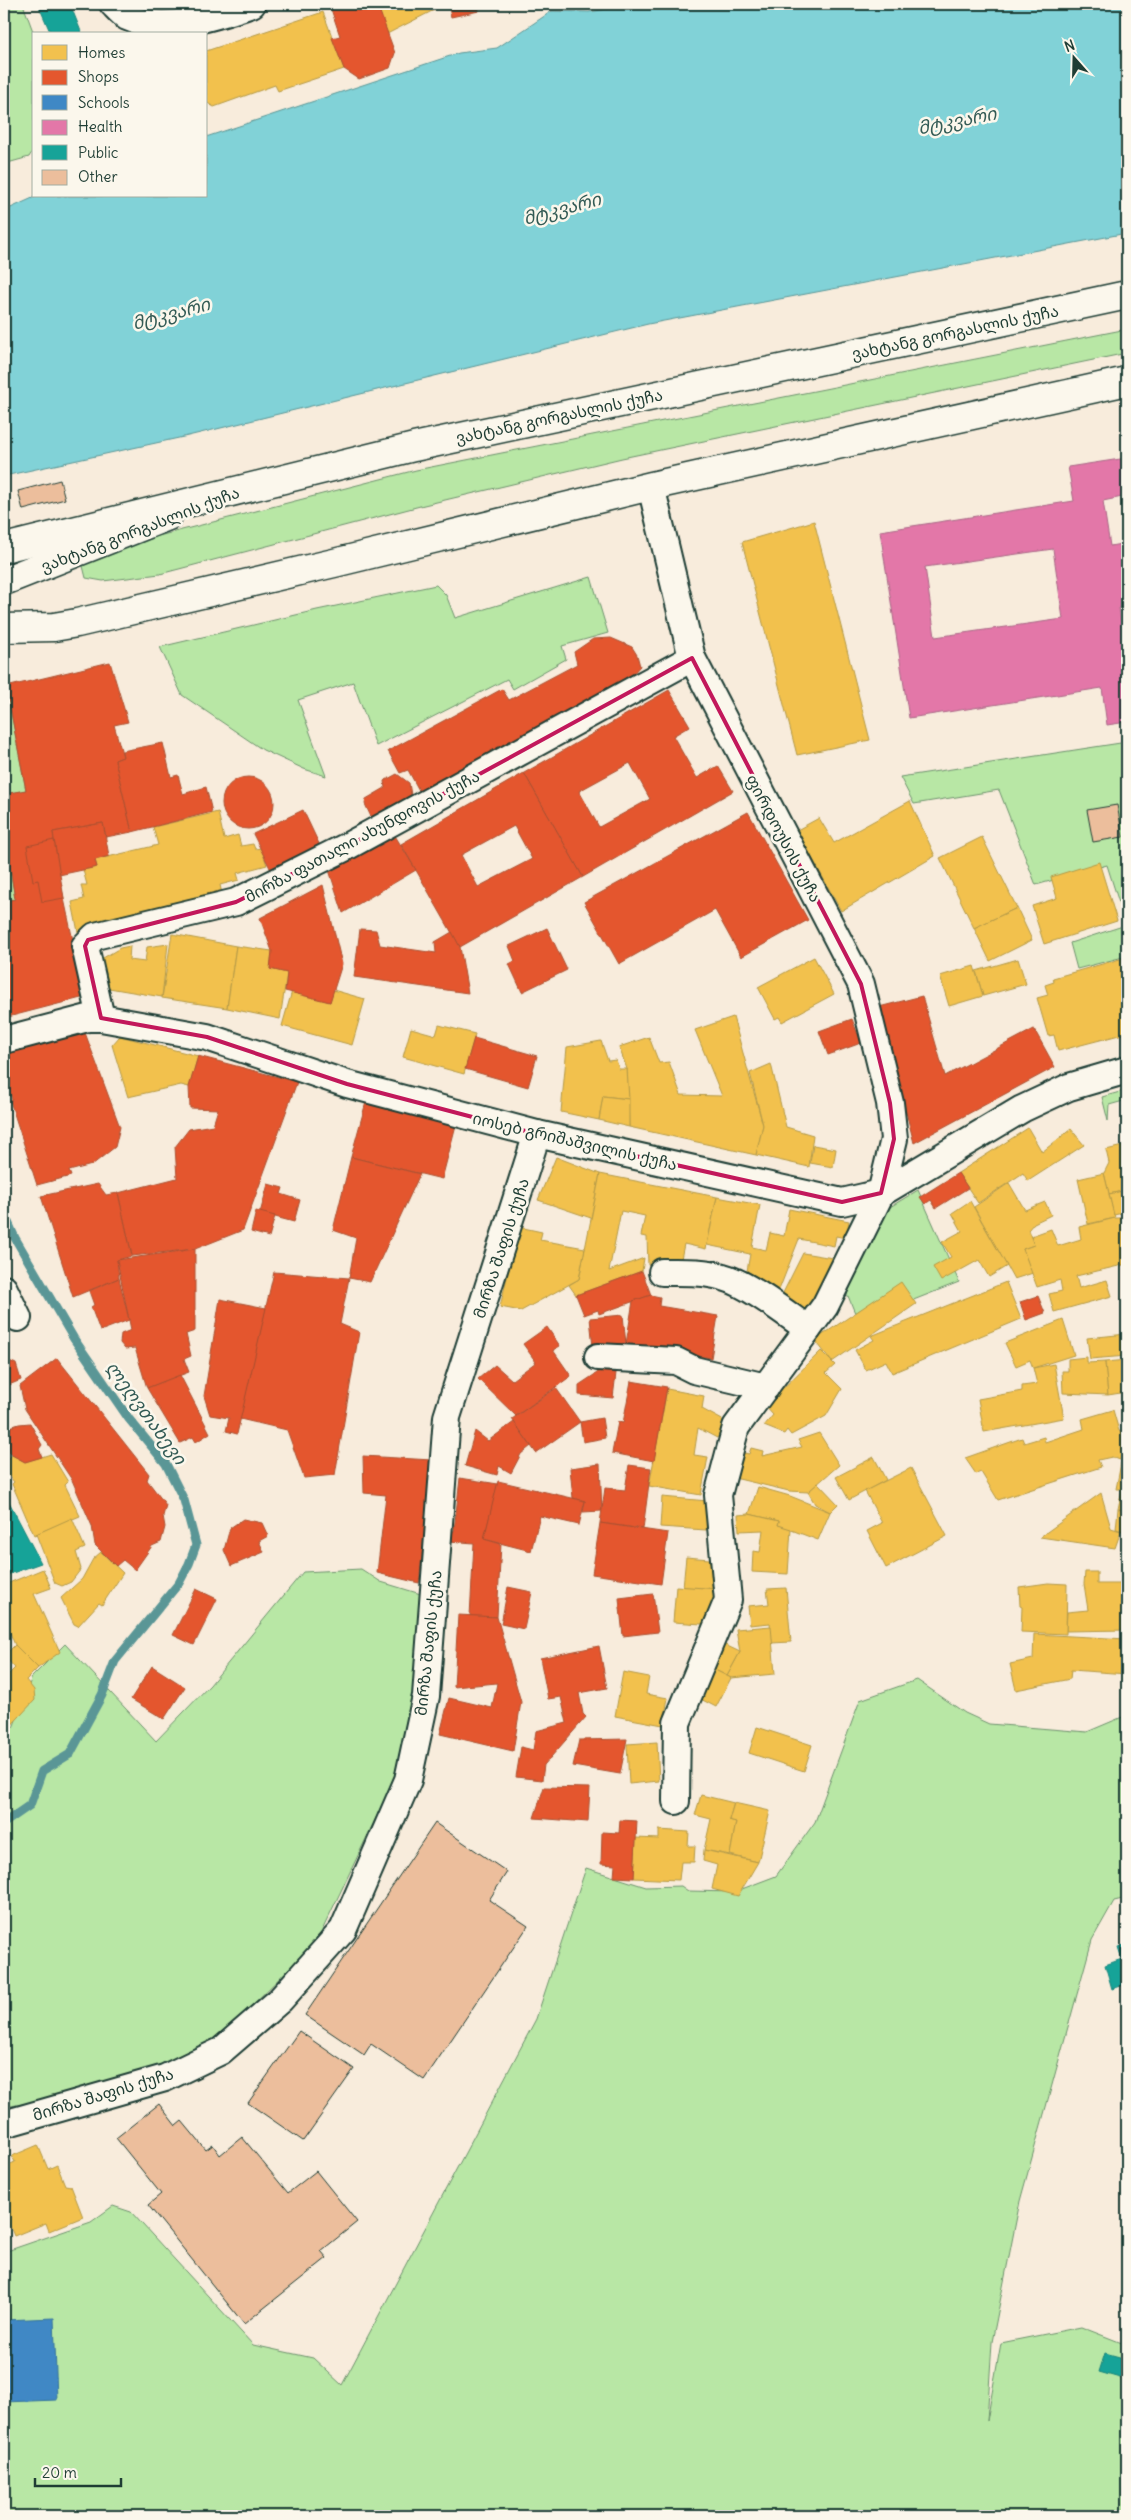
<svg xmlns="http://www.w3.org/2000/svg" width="1131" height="2520" font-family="Delius,'Noto Sans Georgian',sans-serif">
  <rect width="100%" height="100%" fill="#f8ecdc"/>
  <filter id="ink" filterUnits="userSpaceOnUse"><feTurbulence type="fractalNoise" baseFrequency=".02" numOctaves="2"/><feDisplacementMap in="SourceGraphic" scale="10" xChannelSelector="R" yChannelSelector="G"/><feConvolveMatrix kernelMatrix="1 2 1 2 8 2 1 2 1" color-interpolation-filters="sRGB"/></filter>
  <g filter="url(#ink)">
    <g fill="#b8e7a5" stroke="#6c926c">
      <path d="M4,4H28L24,7L34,34V149L29,157L4,164Z"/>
      <path d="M1127,329V353L622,458L424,505L160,574L103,581L86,578L83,566L96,552L416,470Z"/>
      <path d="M591,577L608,633L562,646L566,659L513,689L507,679L376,746L353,682L298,700L326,776L304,769L263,750L182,695L160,647L317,610L436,585L446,595L455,618Z"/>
      <path d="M4,687H6L26,790L4,794Z"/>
      <path d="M1127,742V956L1077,969L1070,943L1126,925L1107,865L1036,885L999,790L914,804L900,777Z"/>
      <path d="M4,828L15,899L4,901Z"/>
      <path d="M1127,1090V1100L1109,1105L1108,1121L1102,1097Z"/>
      <path d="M918,1190L959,1282L911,1301L902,1285L855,1313L846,1291L890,1207Z"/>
      <path d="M361,1569L381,1582L434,1598L415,1694L395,1778L317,1941L220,2037L106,2091L4,2107V1737L13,1728L32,1677L65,1644L156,1741L210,1685L303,1572Z"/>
      <path d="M917,1680L965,1713L989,1724L1087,1732L1127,1715V1898L1114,1901L1092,1940L1020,2201L992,2342L987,2421L1001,2343L1081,2327L1127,2345V2516H4V2252L91,2222L113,2206L131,2212L253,2345L313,2358L342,2385L536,2019L586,1868L646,1887L681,1886L688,1891L734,1892L776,1876L815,1822L860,1700Z"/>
    </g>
    <path fill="#81d2d7" stroke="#5a9696" d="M637,4H1127V233L648,324L188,436L4,476V211L37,196H206V137L459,53L497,48L552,11L589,12Z"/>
    <g fill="#f2c14e" stroke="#b39946">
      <path d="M377,4H434L436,9L387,34Z"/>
      <path d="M323,12L344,69L278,91L275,85L214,107L206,102V51Z"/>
      <path d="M814,521L870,740L797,755L742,542Z"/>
      <path d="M910,801L935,856L841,911L797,830L819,818L834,843Z"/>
      <path d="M218,812L224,839L238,835L241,846L253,844L255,849L261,848L267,865L237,873L239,880L220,885L223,898L78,932L72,902L84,899L81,885H87L83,870L97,867L95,860L158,845L153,827Z"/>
      <path d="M982,837L1017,908L974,928L940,858Z"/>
      <path d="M1099,862L1117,921L1044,944L1032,906L1057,898L1051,877Z"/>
      <path d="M1017,908L1032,940L990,961L974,928Z"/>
      <path d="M172,934L236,946L227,1008L162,998Z"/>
      <path d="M168,944L162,997L109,988L103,958L120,948L130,946L129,960L145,962L147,947Z"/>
      <path d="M236,946L272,951L270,969L287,973L280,1019L227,1008Z"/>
      <path d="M814,957L834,994L782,1022L779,1017L775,1019L758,987Z"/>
      <path d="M1127,957V1033L1058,1051L1054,1035L1048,1036L1037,998L1048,995L1045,985L1054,982L1053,978Z"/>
      <path d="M1018,959L1026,984L983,996L976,971Z"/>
      <path d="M974,966L983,996L949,1006L940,976Z"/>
      <path d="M333,990L365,999L352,1045L282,1026L292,991L330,1002Z"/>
      <path d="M733,1017L763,1125L756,1155L629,1127L627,1069L619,1047L649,1037L659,1063L669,1062L681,1095L722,1096L695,1030Z"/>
      <path d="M439,1025L475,1034L464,1074L403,1057L411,1028L436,1035Z"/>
      <path d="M120,1036L198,1056L189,1087L181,1085L128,1097L112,1045Z"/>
      <path d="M601,1041L608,1061L616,1060L619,1069H627L629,1099L603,1096L599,1120L561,1112L567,1047Z"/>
      <path d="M771,1064L786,1127L813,1135L809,1167L756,1155L763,1125L750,1073Z"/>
      <path d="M603,1096L629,1099V1127L599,1120Z"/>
      <path d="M1028,1128L1042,1152L1071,1129L1084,1145L1028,1181L1023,1173L978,1203L958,1173Z"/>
      <path d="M813,1145L836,1149L833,1167L810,1163Z"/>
      <path d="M1127,1145V1190L1109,1194L1104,1173L1109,1163L1106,1150Z"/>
      <path d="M556,1157L600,1174L591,1218L538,1200Z"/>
      <path d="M1104,1173L1115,1218L1088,1224L1078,1179Z"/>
      <path d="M600,1174L717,1197L706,1249L684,1244L680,1264L648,1265L647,1237L641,1236L645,1216L621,1211L609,1271L644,1258L642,1271L576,1295L569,1285L579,1279Z"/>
      <path d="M1009,1183L1025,1210L1045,1202L1051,1215L1034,1223L1028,1230L1034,1245L1023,1249L1033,1273L1014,1279L974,1207Z"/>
      <path d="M1127,1190V1212L1114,1215L1109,1194Z"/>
      <path d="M717,1197L760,1205L752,1247L766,1250L770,1233L784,1236L789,1209L849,1221L846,1238L836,1236L834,1246L799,1239L779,1290L747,1271L750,1254L707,1245Z"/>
      <path d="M970,1201L1007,1266L989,1277L979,1260L941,1281L933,1267L951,1257L942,1242L962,1231L952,1213Z"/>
      <path d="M1115,1218H1122L1127,1264L1076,1276L1079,1288L1107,1280L1112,1296L1054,1312L1049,1294L1062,1291L1060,1280L1037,1287L1023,1249L1034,1245L1031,1236L1051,1229L1058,1246L1081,1239L1079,1227Z"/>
      <path d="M519,1227L542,1232L540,1240L585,1248L579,1279L521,1311L500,1307Z"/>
      <path d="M803,1253L833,1258L807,1311L782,1295Z"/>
      <path d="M901,1282L916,1304L832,1362L815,1340Z"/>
      <path d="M1006,1282L1021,1319L892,1373L886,1361L866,1370L855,1350L874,1340L871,1336Z"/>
      <path d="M1063,1320L1074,1355L1033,1368L1030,1360L1016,1366L1005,1343Z"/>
      <path d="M1127,1334V1356L1090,1359L1087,1338Z"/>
      <path d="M821,1351L835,1365L826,1373L842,1389L826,1416L791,1435L787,1430L784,1434L764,1426L773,1415L765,1406Z"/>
      <path d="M1087,1357V1363L1105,1362L1108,1395L1063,1393L1062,1371H1068V1359Z"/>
      <path d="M1127,1360V1392L1108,1395L1105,1362Z"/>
      <path d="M1054,1364L1064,1418L984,1432L978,1399L1022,1391V1386L1037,1384L1033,1368Z"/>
      <path d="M667,1389L704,1396L702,1409L726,1422L717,1438L698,1428L694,1455L708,1457L701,1495L649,1486Z"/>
      <path d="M1113,1410L1119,1431L1127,1435V1441L1120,1460L1112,1457L1098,1460L1101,1467L998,1500L981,1472L976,1474L965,1458L1022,1438L1024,1443L1044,1437L1045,1442L1084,1429L1082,1419Z"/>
      <path d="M819,1433L839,1465L808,1492L789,1491L726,1476L731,1450L749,1454L751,1448L763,1451L762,1456L802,1447L798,1440Z"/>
      <path d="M51,1454L68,1482L65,1485L80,1516L34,1535L12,1484L14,1482L4,1469V1463L12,1455L25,1462Z"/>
      <path d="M874,1457L886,1480L849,1500L836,1477Z"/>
      <path d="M1121,1463L1127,1464V1511L1118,1509L1122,1489H1116Z"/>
      <path d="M911,1468L947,1536L886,1568L867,1531L882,1523L865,1491Z"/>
      <path d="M818,1483L838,1504L830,1512L815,1504L808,1492Z"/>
      <path d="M758,1487L790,1496L830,1512L818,1540L778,1525L779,1521L749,1514Z"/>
      <path d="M1101,1493L1111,1528L1121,1531L1115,1548L1040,1537Z"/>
      <path d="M662,1497L708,1501L706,1530L660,1527Z"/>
      <path d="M1118,1509L1127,1511V1532L1116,1529Z"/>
      <path d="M749,1514L779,1521L778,1525L791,1529L788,1574L752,1572L753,1551L760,1552L763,1530L739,1531L738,1515Z"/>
      <path d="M72,1518L85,1548L76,1552L81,1569L71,1582L62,1586L55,1583L36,1534Z"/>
      <path d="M101,1552L123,1573L102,1605L99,1603L78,1626L74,1624L61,1598L82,1579L93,1559Z"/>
      <path d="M686,1557L721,1560L719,1589L683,1587Z"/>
      <path d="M43,1569L51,1588L34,1594L60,1652L38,1668L15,1645L4,1618V1585Z"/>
      <path d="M1085,1572H1097V1584H1127V1630L1066,1631L1067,1612L1088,1610L1084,1584Z"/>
      <path d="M1048,1583L1067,1584L1066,1634L1021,1632L1022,1607L1020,1606L1019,1587Z"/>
      <path d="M676,1586L719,1589L716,1625L673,1622Z"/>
      <path d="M786,1588L791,1642L772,1643L770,1623L750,1625L748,1606L769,1604L767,1589Z"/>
      <path d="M771,1626L775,1674L731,1678L727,1676L740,1652L736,1629Z"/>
      <path d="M1034,1634L1127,1639V1674L1071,1670L1070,1679L1016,1690L1010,1664L1033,1659Z"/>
      <path d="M723,1644L740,1652L727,1676L711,1668Z"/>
      <path d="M15,1645L38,1668L26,1680L34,1690L35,1700L4,1733V1679L15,1668L4,1656Z"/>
      <path d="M711,1668L731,1678L716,1707L691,1694Z"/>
      <path d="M623,1672L649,1677L646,1694L668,1698L663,1725L615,1716Z"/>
      <path d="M757,1727L812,1745L804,1771L749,1753Z"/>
      <path d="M657,1742L659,1781L629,1784L627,1744Z"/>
      <path d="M701,1795L734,1803L729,1820L736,1822L730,1855L704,1850L711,1819L695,1815Z"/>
      <path d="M734,1803L770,1811L758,1862L730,1855L736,1822L729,1820Z"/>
      <path d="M659,1830L689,1832L688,1846H695L694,1862H681L679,1880L634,1878L636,1838L659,1839Z"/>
      <path d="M704,1850L758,1862L738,1896L712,1889L717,1865L703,1861Z"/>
      <path d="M38,2145L48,2169L57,2165L65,2185L71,2186L83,2217L49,2231L46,2223L14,2236L4,2212V2209L10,2206L4,2193V2167L15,2162L12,2156Z"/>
    </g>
    <g fill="#e4572e" stroke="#a94f30" fill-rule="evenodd">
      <path d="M333,4H377L395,53L390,68L359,79L344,69L332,38L340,36L330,6Z"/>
      <path d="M448,4H478L479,11L451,17Z"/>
      <path d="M611,638L632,647L637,655L640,666L630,677L422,796L408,770L400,773L388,751L502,689L509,700L577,664L574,652L593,639Z"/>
      <path d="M110,662L128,722L114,725L123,757L115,760L132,832L106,837L103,823L53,832L59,875L85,997L4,1018V901L15,899L4,831V794L26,790L6,687Z"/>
      <path d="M669,690L690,726L673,736L697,778L718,766L733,791L583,877L524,773ZM630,763L650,799L599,827L579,791Z"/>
      <path d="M163,743L171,777L178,775L183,794L206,787L212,812L132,832L115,760L123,757L122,751Z"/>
      <path d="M524,773L583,877L460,947L401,844ZM514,826L532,859L478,887L461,855Z"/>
      <path d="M397,774L409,783L411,795L372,819L365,804L366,799L385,788L384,781Z"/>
      <circle cx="248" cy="803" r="26"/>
      <path d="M303,810L321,848L272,872L253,834Z"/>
      <path d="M748,812L808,920L741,957L715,910L619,964L584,902Z"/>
      <path d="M103,823L109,856L95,860L97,867L59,875L53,832Z"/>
      <path d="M394,834L416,870L343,913L329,870Z"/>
      <path d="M54,840L64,898L42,902L38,880L33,881L27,846Z"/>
      <path d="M323,885L342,964L330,1002L285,991L287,973L270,969L272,951L260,918Z"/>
      <path d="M547,928L567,970L522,992L509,964L515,961L509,946Z"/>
      <path d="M360,929L376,930L380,945L436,953L435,942L452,932L460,947L468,993L354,977Z"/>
      <path d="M922,996L945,1076L1034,1029L1055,1067L914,1143L879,1007Z"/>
      <path d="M852,1019L861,1043L828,1055L819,1031Z"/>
      <path d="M84,1030L120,1127L115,1147L92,1165L69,1171L71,1176L37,1185L10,1101L12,1100L4,1072V1055Z"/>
      <path d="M474,1038L537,1056L528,1087L465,1069Z"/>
      <path d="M198,1056L297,1082L243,1230L195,1249L132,1256L118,1193L177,1178L175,1147L189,1129L213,1125L218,1109L190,1108L189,1087Z"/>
      <path d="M366,1102L456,1125L442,1179L351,1157Z"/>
      <path d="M351,1157L420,1174L370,1282L349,1278L356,1238L333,1230Z"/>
      <path d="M958,1173L968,1188L936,1208L931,1200L925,1204L920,1197Z"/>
      <path d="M98,1184L106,1195L118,1193L132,1256L117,1260L119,1278L73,1297L41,1196Z"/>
      <path d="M268,1184L283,1188L281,1194L300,1200L294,1222L260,1213Z"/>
      <path d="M256,1211L275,1216L269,1237L251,1232Z"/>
      <path d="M195,1249V1331L186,1334L191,1356L184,1359L189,1372L147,1388L135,1348L125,1349L120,1343L121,1334L131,1330L117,1260Z"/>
      <path d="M642,1271L651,1295L599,1314L598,1310L584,1315L576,1295Z"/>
      <path d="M274,1272L349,1278L340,1324L359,1332L335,1475L304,1478L287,1430L240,1419Z"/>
      <path d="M119,1278L129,1320L100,1331L91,1307L94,1305L89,1291Z"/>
      <path d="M651,1295L660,1297L659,1306L718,1316L711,1358L626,1344L633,1301Z"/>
      <path d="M1038,1296L1045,1313L1026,1320L1020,1302Z"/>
      <path d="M220,1299L266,1308L237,1434L226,1431L229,1418L210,1415L204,1396Z"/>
      <path d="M623,1315L626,1344L593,1347L590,1318Z"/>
      <path d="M547,1327L560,1346L553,1350L571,1376L516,1416L478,1379L495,1365L512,1380L536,1362L523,1344Z"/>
      <path d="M4,1350L7,1360L16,1364L21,1380L4,1387Z"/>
      <path d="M57,1358L149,1474L147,1480L166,1505L163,1516L165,1527L161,1542L152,1546L135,1570L123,1560L116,1566L95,1545L92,1526L72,1480L25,1409L20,1386Z"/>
      <path d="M600,1371L616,1373L613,1398L579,1395V1385Z"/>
      <path d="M180,1375L210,1433L196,1442L193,1437L180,1443L147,1388Z"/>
      <path d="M631,1381L667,1387L654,1461L612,1453L618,1422L623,1423Z"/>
      <path d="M556,1388L580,1422L536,1453L512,1419Z"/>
      <path d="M602,1418L605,1438L583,1442L580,1422Z"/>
      <path d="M514,1422L531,1446L521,1454L511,1473L499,1466L497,1475L465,1466L475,1431L488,1441Z"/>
      <path d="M30,1423L42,1445L39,1449L42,1457L25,1462L12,1455L4,1443V1429L19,1424Z"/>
      <path d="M363,1456L432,1460L419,1583L377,1573L386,1495L364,1493Z"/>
      <path d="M600,1464L602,1511L583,1512L585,1501L573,1498L570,1468Z"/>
      <path d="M629,1465L651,1468L643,1529L600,1523L605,1488L625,1490Z"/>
      <path d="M460,1478L498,1484L484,1539L501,1544L497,1617L470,1616L474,1543L449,1541L450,1531H454Z"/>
      <path d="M498,1481L585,1501L579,1525L540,1516L531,1551L484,1539Z"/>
      <path d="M243,1519L262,1523L268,1536L259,1541L264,1552L231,1566L224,1550L230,1528Z"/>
      <path d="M600,1523L668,1533L661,1584L592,1574Z"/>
      <path d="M508,1587L532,1592L524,1629L501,1624Z"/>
      <path d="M196,1589L217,1599L194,1645L173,1635Z"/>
      <path d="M653,1594L658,1632L623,1636L619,1598Z"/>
      <path d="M458,1615L497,1617L521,1702L513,1751L440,1734L449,1698L492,1708L497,1683L454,1687Z"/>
      <path d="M599,1646L607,1688L579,1693L583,1714L586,1717L544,1765L542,1780L516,1777L521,1747L533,1750L536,1731L567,1723L561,1697L548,1699L540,1658Z"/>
      <path d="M152,1666L185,1687L164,1719L131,1699Z"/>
      <path d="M627,1739L620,1774L573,1766L579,1740Z"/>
      <path d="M544,1787L590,1788L588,1822L534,1818Z"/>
      <path d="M620,1820L637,1821L634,1878L614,1877L615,1865L601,1864L602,1832L619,1833Z"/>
    </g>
    <path fill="#3f88c5" stroke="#35729a" d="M54,2318L57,2400L4,2402V2320Z"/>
    <path fill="#e377a8" stroke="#a86685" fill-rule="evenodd" d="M1127,458V496L1103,501L1110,546L1127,543V607L1119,608L1125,651H1127V722L1107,725L1102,688L909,718L880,531L1074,501L1068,467ZM1053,549L1063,619L935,637L925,567Z"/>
    <g fill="#17a398" stroke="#19847a">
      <path d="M38,4H70L82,34H51Z"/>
      <path d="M7,1498L41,1563L4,1576V1500Z"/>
      <path d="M1127,1944V1984L1112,1989L1105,1965L1122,1959L1118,1947Z"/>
      <path d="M1105,2353L1127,2359V2380L1099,2372Z"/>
    </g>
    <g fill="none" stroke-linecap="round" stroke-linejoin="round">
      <path stroke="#5a9696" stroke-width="9" d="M4,1213L15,1238L74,1339L129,1419L166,1464L184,1500L196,1545L189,1564L179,1583L115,1661L102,1695L70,1754L42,1771L30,1805L4,1823"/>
    </g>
    <g fill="#ecbe9c" stroke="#1f3d34">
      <path d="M60,480L65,499L23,510L18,491Z"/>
      <path d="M1117,805L1123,837L1093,842L1087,810Z"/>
      <path d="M435,1823L507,1872L489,1900L528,1926L424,2080L371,2044L364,2055L305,2015Z"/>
      <path d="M299,2031L354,2069L303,2141L248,2103Z"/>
      <path d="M159,2104L176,2126L182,2121L206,2150L213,2145L220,2155L242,2137L288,2193L316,2171L357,2222L321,2251L327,2258L244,2324L148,2205L161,2194L116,2138Z"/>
    </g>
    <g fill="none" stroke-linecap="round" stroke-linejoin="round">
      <g stroke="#1f3d34" stroke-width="30">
        <g id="minor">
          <path d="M113,4C117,8 122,14 127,17C163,34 217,16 252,4"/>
          <path d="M651,486L692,658L861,984L890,1103L894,1139L881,1193L825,1306L736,1427L718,1495L728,1600L677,1723L676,1801"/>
          <path d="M101,1018L85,946L95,936L236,902L346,847L692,658"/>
          <path d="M4,1040L88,1018H101L207,1037L347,1084L537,1134L842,1202L881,1193L1022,1109L1069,1087L1127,1070"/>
          <path d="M662,1272C683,1272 703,1271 723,1277C747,1283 788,1315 808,1329"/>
          <path d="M4,1289L18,1318"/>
          <path d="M598,1357L676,1361L694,1370L766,1387"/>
          <path d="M4,2124L165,2078L221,2051L280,2000L343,1930L408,1780L426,1696L447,1417L537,1134"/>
        </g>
      </g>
      <g stroke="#1f3d34" stroke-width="31">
        <path id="secondary" d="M4,581L168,516"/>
      </g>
      <g stroke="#1f3d34" stroke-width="31">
        <g id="trunk">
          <path d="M4,548L414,447L1127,295"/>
          <path d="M4,628L54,627L77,623L334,563L651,486L1127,381"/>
        </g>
      </g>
      <use href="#minor" stroke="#fbf7ec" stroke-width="26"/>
      <use href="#secondary" stroke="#fbf7ec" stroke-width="28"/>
      <use href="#trunk" stroke="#fbf7ec" stroke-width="28"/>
    </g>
  </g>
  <path fill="none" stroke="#c2185b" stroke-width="4" stroke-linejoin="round" d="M692,658L861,984L890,1103L894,1139L881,1193L842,1202L537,1134L347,1084L207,1037L101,1018L85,946L88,940L236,902L346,847Z"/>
  <g text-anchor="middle" stroke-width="5" stroke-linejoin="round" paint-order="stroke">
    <g font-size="16" fill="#1f3d34" stroke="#fbf7ec">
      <text transform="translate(955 332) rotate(-12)" y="6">ვახტანგ გორგასლის ქუჩა</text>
      <text transform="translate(559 416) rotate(-12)" y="6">ვახტანგ გორგასლის ქუჩა</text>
      <text transform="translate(140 529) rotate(-21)" y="6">ვახტანგ გორგასლის ქუჩა</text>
      <text transform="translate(362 836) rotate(-28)" y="6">მირზა ფათალი ახუნდოვის ქუჩა</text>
      <text transform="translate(784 838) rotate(62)" y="6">ფირდოუსის ქუჩა</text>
      <text transform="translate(575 1141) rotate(13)" y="6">იოსებ გრიშაშვილის ქუჩა</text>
      <text transform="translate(501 1248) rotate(-72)" y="6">მირზა შაფის ქუჩა</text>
      <text transform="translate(428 1643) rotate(-84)" y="6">მირზა შაფის ქუჩა</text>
      <text transform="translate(103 2094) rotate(-17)" y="6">მირზა შაფის ქუჩა</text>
    </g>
    <g font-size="18" font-style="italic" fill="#335b55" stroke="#fbf7ec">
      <text transform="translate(957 121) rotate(-11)" y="6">მტკვარი</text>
      <text transform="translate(562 209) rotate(-15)" y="6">მტკვარი</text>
      <text transform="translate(171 314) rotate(-15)" y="6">მტკვარი</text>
      <text transform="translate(146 1413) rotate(54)" y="6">ლეღვთახევი</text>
    </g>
  </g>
  <rect width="1131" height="2520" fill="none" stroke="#fbf7ec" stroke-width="20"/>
  <rect x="10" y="10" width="1111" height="2500" fill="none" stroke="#1f3d34" stroke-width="2" filter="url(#ink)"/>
  <rect x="32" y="32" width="175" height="165" fill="#fbf7ec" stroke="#a3ada2"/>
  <rect x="42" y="45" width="25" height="15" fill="#f2c14e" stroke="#a3ada2"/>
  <text x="78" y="58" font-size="15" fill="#1f3d34">Homes</text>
  <rect x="42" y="70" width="25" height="15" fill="#e4572e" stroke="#a3ada2"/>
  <text x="78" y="82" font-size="15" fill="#1f3d34">Shops</text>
  <rect x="42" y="95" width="25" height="15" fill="#3f88c5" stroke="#a3ada2"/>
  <text x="78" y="108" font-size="15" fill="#1f3d34">Schools</text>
  <rect x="42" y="120" width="25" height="15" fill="#e377a8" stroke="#a3ada2"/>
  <text x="78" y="132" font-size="15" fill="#1f3d34">Health</text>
  <rect x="42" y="145" width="25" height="15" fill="#17a398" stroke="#a3ada2"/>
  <text x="78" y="158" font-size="15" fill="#1f3d34">Public</text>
  <rect x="42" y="170" width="25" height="15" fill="#ecbe9c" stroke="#a3ada2"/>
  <text x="78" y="182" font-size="15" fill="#1f3d34">Other</text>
  <g transform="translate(1074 58) rotate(340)" stroke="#fbf7ec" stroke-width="4" paint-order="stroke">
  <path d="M0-4L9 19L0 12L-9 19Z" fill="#1f3d34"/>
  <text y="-8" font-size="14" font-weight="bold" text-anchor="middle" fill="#1f3d34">N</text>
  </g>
  <path d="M35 2478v8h86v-8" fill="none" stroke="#1f3d34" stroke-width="2.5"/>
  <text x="42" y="2478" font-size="15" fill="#1f3d34" stroke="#fbf7ec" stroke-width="4" paint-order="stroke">20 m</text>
</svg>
